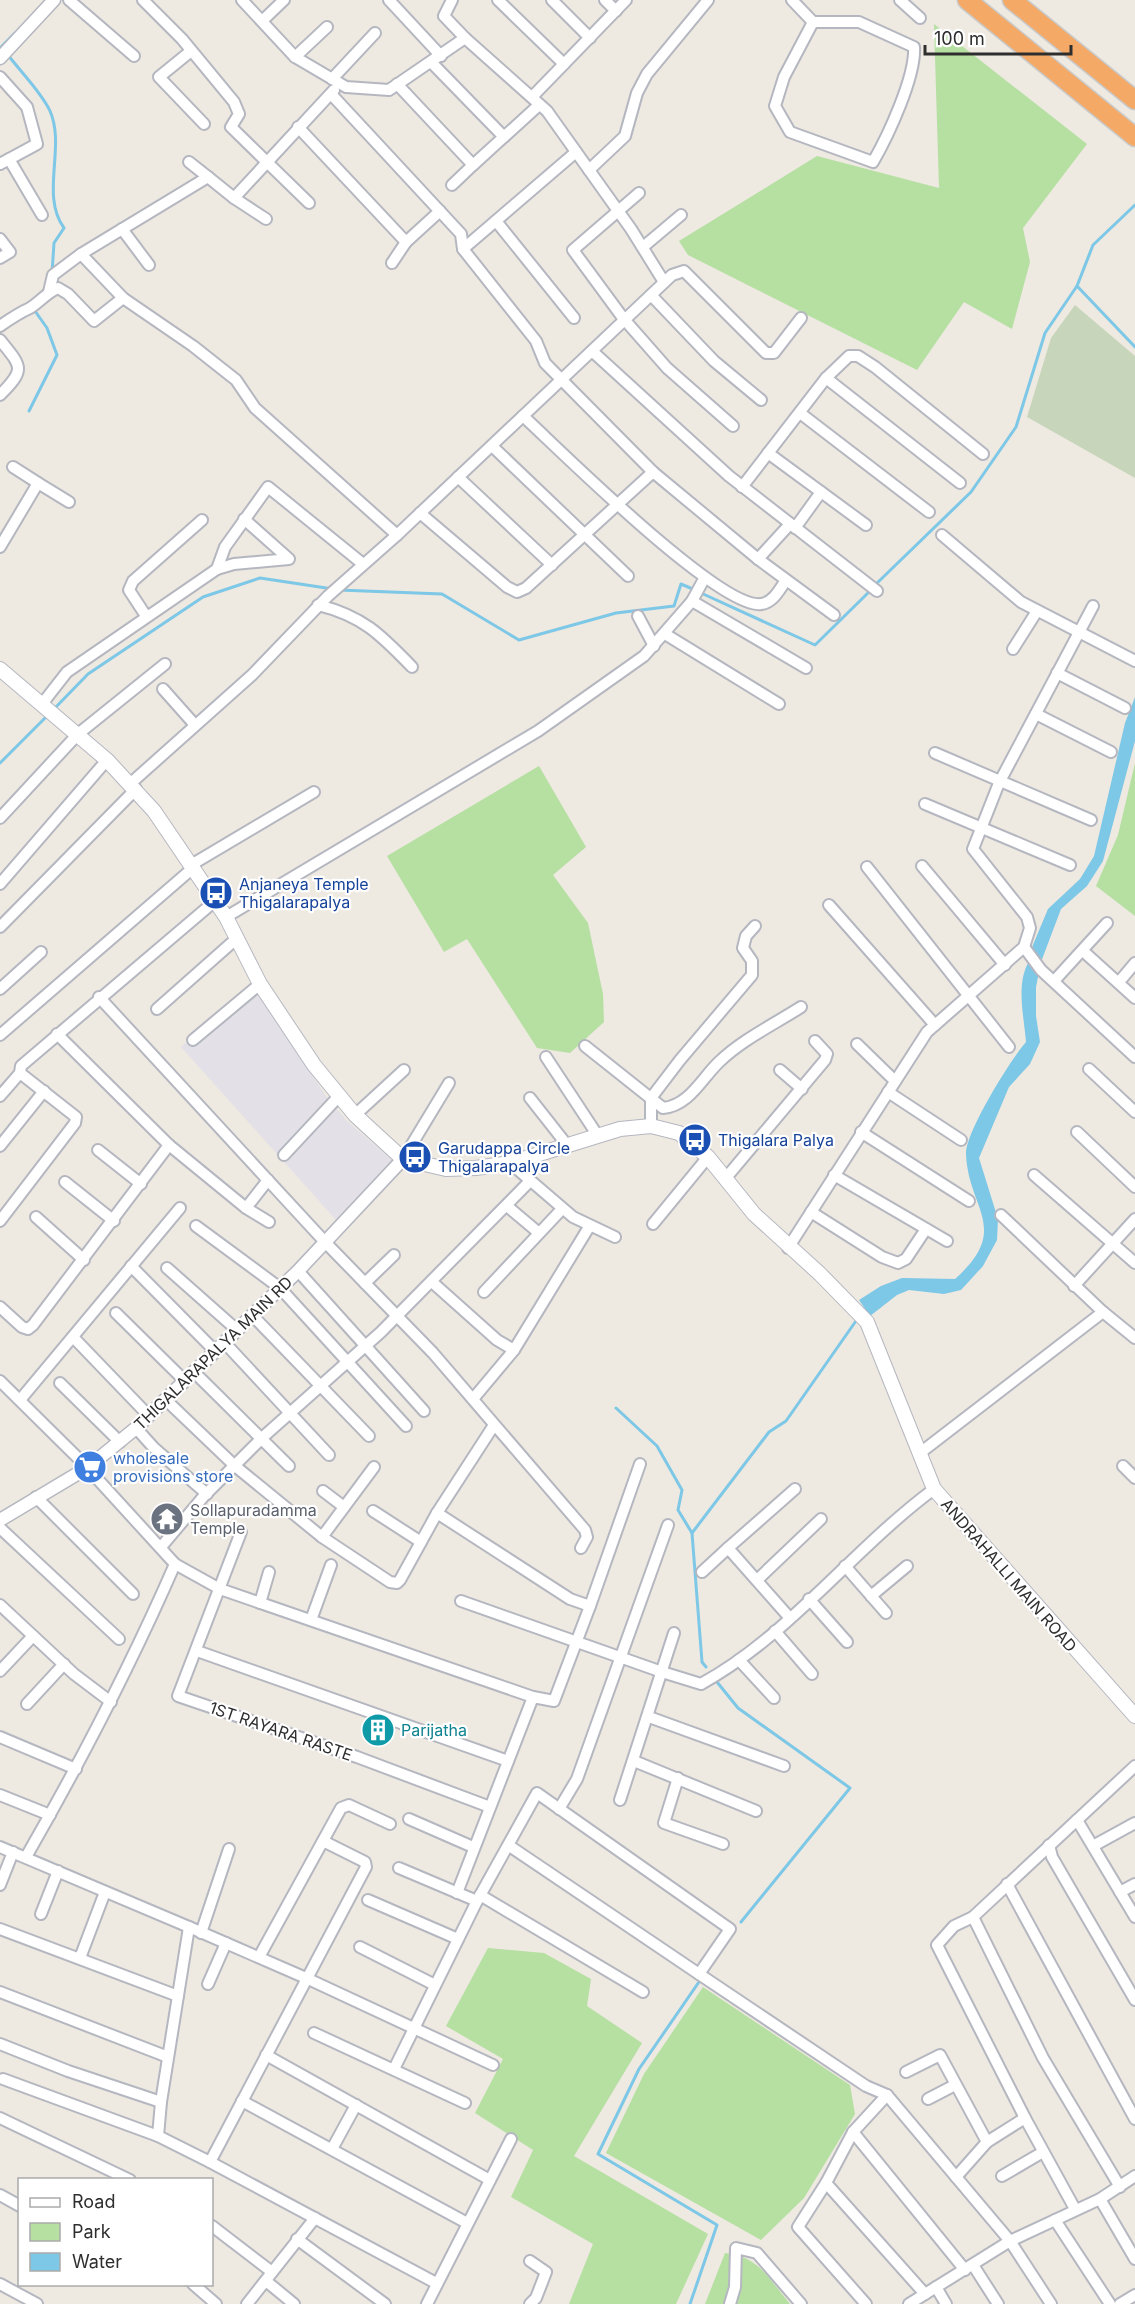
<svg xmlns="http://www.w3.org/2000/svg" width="1135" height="2304" font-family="Inter,sans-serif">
  <rect width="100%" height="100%" fill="#eee9e1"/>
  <path fill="#e3e1e7" d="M250,983L328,1099L347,1121L393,1161L337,1221L181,1047Z"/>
  <g fill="#b5e0a2">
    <path d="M934,24L1087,144L1023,228L1030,262L1012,329L964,302L917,370L688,255L679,241L817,156L939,188Z"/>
    <path d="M1135,763V916L1096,886L1118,835Z"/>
    <path d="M539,766L586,847L553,875L588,923L603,994L604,1022L570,1053L537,1048L467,939L444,952L387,856Z"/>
    <path d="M488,1948L544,1953L591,1979L587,2006L642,2043L574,2156L708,2234L676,2304H569L593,2244L511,2197L533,2150L475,2113L503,2059L446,2026Z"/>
    <path d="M703,1987L850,2085L855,2114L804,2198L761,2240L606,2153L644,2074Z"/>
    <path d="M725,2253C759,2256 769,2279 790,2304H705Z"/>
  </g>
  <path fill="#c7d6ba" d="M1075,305L1135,356V478L1027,417L1051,338Z"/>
  <g fill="#7dc7e7">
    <path d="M1135,697V741L1103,861L1087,886L1061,909L1041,962L1030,952L1048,909L1080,879L1094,856L1125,723Z"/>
    <path d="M1028,963L1039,972L1036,987V1016L1040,1042L1030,1064L1009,1087L979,1158L998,1219L997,1240L983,1266L961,1290L944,1294L909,1290L897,1295L870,1316L859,1300L881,1286L902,1278L955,1279C1012,1228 968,1209 966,1154C965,1133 1011,1059 1026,1042C1024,1016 1016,986 1028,963Z"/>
  </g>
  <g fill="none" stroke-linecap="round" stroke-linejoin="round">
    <g stroke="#7dc7e7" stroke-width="3">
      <path d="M4,50L1,47L15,33"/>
      <path d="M8,55C20,71 42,93 50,111C66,147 40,195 64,228L54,243L52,273"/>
      <path d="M1135,205L1093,245L1077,286L1135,347"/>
      <path d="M29,411L57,355L47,328L35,311L37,308"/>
      <path d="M875,585L971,492L1016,427L1045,333L1077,286"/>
      <path d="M339,590L442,594L519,640L616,613L674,606L681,584L695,590"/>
      <path d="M701,593L815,645L871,590"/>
      <path d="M54,709L88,674L203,597L260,578L333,589"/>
      <path d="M0,763L47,716"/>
      <path d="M616,1408L657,1446L682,1490L678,1510L692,1533L702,1662L706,1667"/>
      <path d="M692,1533L769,1432L786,1421L858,1318"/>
      <path d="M717,1682L738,1708L850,1788L741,1922"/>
      <path d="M690,2304L717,2225L598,2154L639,2069L701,1979"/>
    </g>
    <g stroke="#b5b7c0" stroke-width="14">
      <g id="minor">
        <path d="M69,0L134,56"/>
        <path d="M143,0L182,39L234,102L239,114L231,127L309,203"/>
        <path d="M242,0L295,57L346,87L389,90L465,38L547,111L631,229L664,282"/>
        <path d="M389,0L441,56"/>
        <path d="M452,0L444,16L465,38"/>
        <path d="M498,0L564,64"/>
        <path d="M552,0L590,38"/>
        <path d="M605,0L616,11"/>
        <path d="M792,0L813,22H859L914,47C916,76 888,136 873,162L790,132L775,106L784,77L813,22"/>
        <path d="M900,0L920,18"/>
        <path d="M262,21L284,0"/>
        <path d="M191,51L159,77L204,124"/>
        <path d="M295,57L327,27"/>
        <path d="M431,62L504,137"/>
        <path d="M0,77L27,107L37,144L0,164"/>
        <path d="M332,79L375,33"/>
        <path d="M397,84L473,165L539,105"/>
        <path d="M331,94L461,234L463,249L536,341L545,363L653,472"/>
        <path d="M532,97L626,0"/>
        <path d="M298,127L406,242L440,211"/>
        <path d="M9,159L42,215"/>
        <path d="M189,162L208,177"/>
        <path d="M589,170L625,136L637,93L647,74L708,0"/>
        <path d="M452,185L473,165"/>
        <path d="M639,193L573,250L623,318L667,368L733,426"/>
        <path d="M234,198L266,219"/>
        <path d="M496,221L574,318"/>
        <path d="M122,229L149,265"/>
        <path d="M0,239L10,252L0,258"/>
        <path d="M643,247L681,215"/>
        <path d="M463,249L576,152"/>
        <path d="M81,254L123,298L193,346L236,380L255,408L397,535"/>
        <path d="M392,263L406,242"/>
        <path d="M49,292L53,275L81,254L208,177L234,198L334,90"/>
        <path d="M651,295L714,361L761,400"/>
        <path d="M0,326C10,319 19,313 30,308C40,302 46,293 58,288L68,294L94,321L123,298"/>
        <path d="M0,340C22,367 26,369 0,395"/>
        <path d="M592,351L729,476L877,591"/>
        <path d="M826,378L960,483"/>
        <path d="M800,413L929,512"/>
        <path d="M523,416C559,449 720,610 761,604C773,603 780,589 786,580"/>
        <path d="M492,446L628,576"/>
        <path d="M768,453L866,525"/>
        <path d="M458,477L552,565"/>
        <path d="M38,483L69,502"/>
        <path d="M742,487L826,378L849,356H858L875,367L983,454"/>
        <path d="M420,513L507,587L517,592L526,588L653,472L758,559L834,615"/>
        <path d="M795,528L821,492"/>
        <path d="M942,535L1021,602L1135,661"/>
        <path d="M0,547L38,483L13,467"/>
        <path d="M758,559L790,524"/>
        <path d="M217,569L234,564L289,559L244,519"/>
        <path d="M692,601L704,579"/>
        <path d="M318,605C363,616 381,635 412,667"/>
        <path d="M146,616L129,590L133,581L202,520"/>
        <path d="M638,616L654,646"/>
        <path d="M665,634L779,704"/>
        <path d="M1013,649L1037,611"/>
        <path d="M1057,673L1125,708"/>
        <path d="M163,689L195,725"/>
        <path d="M42,704L67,672L217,569L225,547L268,487L363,564"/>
        <path d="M1036,714L1111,752"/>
        <path d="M935,753L1091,820"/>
        <path d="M131,783L252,675L328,596L397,535L672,275L684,271L766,353H774L801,318"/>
        <path d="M925,804L1070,865"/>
        <path d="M0,818L78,734L165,664"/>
        <path d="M191,865L314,792"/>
        <path d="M922,866L1005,965"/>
        <path d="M867,867L1009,1047"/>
        <path d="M0,884L107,760"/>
        <path d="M829,905L935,1025"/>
        <path d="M226,917L538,731L644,656L692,601L806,668"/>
        <path d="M0,927L136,789"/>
        <path d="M1024,947L1041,970L1135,1057"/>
        <path d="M1083,951L1135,998"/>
        <path d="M1054,981L1107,923"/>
        <path d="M1119,982L1135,963"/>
        <path d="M0,989L41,952"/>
        <path d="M99,997L325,1242L433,1353L585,1530L587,1537L581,1548"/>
        <path d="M157,1009L236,939"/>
        <path d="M0,1035L193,868"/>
        <path d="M193,1040L260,984"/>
        <path d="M857,1044L895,1081"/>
        <path d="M585,1046L663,1108C689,1106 702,1078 719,1062C743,1039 773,1025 801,1007"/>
        <path d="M546,1057L598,1136"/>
        <path d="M1089,1069L1135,1112"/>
        <path d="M780,1070L802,1089"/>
        <path d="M888,1092L961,1140"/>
        <path d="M0,1096L20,1073"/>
        <path d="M530,1098L567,1145"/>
        <path d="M355,1115L404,1070"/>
        <path d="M651,1126V1098L680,1060L752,975V961L743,948L746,936L755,926"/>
        <path d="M861,1132L969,1201"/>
        <path d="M1077,1132L1135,1187"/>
        <path d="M169,1145L246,1208L268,1180"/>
        <path d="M0,1146L44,1091"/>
        <path d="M98,1150L141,1184"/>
        <path d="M284,1155L339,1096"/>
        <path d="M403,1159L449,1083"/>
        <path d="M510,1163L573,1217L615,1237"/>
        <path d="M834,1175L947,1241"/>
        <path d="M1034,1175L1135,1263"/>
        <path d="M725,1179L825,1060L827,1054L815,1041"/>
        <path d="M65,1182L114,1221"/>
        <path d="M507,1206L539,1233"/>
        <path d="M246,1208L269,1222"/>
        <path d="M811,1212L882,1257L898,1263L906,1259L926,1229"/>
        <path d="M1001,1215L1103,1312"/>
        <path d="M36,1217L84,1260"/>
        <path d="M0,1221L75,1123L76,1117L20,1073L21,1066L215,901"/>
        <path d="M653,1224L708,1157"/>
        <path d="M196,1226L280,1288L406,1426"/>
        <path d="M788,1248L927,1032L1024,947L1030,928L1027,917L973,849L999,783L1093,606"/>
        <path d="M131,1266L215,1351"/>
        <path d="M167,1268L237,1330"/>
        <path d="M298,1271L424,1411"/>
        <path d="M432,1282L497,1340L514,1350"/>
        <path d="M365,1283L394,1255"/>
        <path d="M1074,1286L1135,1219"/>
        <path d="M484,1292L562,1209"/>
        <path d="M0,1307L22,1327L28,1329L33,1325L169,1145L57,1034"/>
        <path d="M116,1313L185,1381"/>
        <path d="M252,1315L369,1436"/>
        <path d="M73,1337L149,1416"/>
        <path d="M224,1342L329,1455"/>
        <path d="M194,1372L289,1466"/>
        <path d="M0,1381L81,1461L175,1564L220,1589L533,1697"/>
        <path d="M60,1383L120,1442"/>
        <path d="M473,1399L514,1350L589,1227"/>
        <path d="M20,1400L180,1208"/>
        <path d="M166,1400L235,1466L322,1537L390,1582L397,1583L400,1580L437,1513"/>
        <path d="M136,1428L154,1448L207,1494"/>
        <path d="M920,1453L1103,1312L1135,1338"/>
        <path d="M1123,1466L1135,1478"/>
        <path d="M323,1491L344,1507"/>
        <path d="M36,1497L133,1594"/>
        <path d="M373,1511L421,1542"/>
        <path d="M0,1528L119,1639"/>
        <path d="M241,1532L178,1696L357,1757L490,1807"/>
        <path d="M322,1537L374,1467"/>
        <path d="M161,1547L204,1496L263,1437L381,1332L530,1181"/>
        <path d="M728,1548L795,1489"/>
        <path d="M845,1566L886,1613"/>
        <path d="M702,1572L728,1548L789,1617"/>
        <path d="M757,1580L821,1519"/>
        <path d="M871,1596L907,1566"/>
        <path d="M809,1599L847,1642"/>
        <path d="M461,1601L662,1672L701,1684C790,1635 853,1549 934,1489"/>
        <path d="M260,1603L269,1572"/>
        <path d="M0,1605L74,1674L111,1702"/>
        <path d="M590,1606L640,1464"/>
        <path d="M311,1620L331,1565"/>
        <path d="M775,1631L812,1674"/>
        <path d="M197,1651L508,1761"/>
        <path d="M739,1660L774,1698"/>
        <path d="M0,1671L33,1636"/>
        <path d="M27,1704L64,1664"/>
        <path d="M649,1717L784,1766"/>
        <path d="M0,1737L76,1769"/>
        <path d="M634,1761L756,1811"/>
        <path d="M678,1778L664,1823L723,1844"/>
        <path d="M0,1795L50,1815"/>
        <path d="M620,1800L674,1633"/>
        <path d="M559,1809L577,1779L668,1525"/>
        <path d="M409,1819L473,1847"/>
        <path d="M1077,1820L1135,1917"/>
        <path d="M1049,1845L1052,1857L1135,2000"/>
        <path d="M1093,1846L1135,1823"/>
        <path d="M0,1847L189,1927L161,2102L68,2071L0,2044"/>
        <path d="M26,1857C81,1761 131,1665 175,1564"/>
        <path d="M1007,1884L1135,2119"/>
        <path d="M0,1885L13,1852"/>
        <path d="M1120,1892L1135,1884"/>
        <path d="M457,1893L533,1697L554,1701L590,1606L570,1599L437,1513L494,1425"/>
        <path d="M480,1895L643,1992"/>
        <path d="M368,1900L458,1939"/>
        <path d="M477,1901L537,1793L730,1929L699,1974L508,1845"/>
        <path d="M41,1914L58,1871"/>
        <path d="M973,1917L1043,2058L1120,2187"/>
        <path d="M189,1927L306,1978L493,2065"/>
        <path d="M0,1929L178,1996"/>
        <path d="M201,1933L229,1849"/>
        <path d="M360,1947L435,1985"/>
        <path d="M259,1957L341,1808L349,1805L390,1824"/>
        <path d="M80,1958L105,1892"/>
        <path d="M699,1974L866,2086L887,2095L1010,2241L1051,2304"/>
        <path d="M208,1984L226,1943"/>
        <path d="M0,1992L168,2057"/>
        <path d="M314,2033L465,2103"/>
        <path d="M266,2055L490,2180"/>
        <path d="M394,2069L477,1901L399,1868"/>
        <path d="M906,2072L940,2055L987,2142"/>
        <path d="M3,2079L158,2136"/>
        <path d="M928,2099L955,2085"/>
        <path d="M242,2101L467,2223"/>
        <path d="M161,2102L158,2136L210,2162L366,1867L365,1862L323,1841"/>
        <path d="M0,2118L130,2180"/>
        <path d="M853,2132L965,2270"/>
        <path d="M332,2149L356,2105"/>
        <path d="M210,2162L436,2283"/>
        <path d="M1002,2176L1043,2152"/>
        <path d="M956,2177L987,2142L1025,2118"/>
        <path d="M826,2183L925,2294"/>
        <path d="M0,2195L20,2206"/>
        <path d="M1100,2199L1135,2259"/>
        <path d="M1075,2209L1025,2118L937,1945L954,1926L973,1917L1135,1766"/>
        <path d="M1055,2220L1110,2304"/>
        <path d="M212,2226L272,2272"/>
        <path d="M297,2239L385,2304"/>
        <path d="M973,2265L998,2304"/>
        <path d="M266,2281L294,2304"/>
        <path d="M0,2284L37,2304"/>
        <path d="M193,2284L216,2304"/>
        <path d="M936,2287L946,2304"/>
        <path d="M247,2304L315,2218"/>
        <path d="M427,2304L511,2139"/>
        <path d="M530,2304L536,2298L546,2272L530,2261"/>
        <path d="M730,2304L735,2287L736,2248L757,2253L801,2304"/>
        <path d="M866,2304L798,2227L826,2183L853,2132L887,2095"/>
        <path d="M909,2304L1010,2241L1100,2199L1135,2176"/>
        <path d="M1120,2304L1135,2295"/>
      </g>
    </g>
    <g stroke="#b5b7c0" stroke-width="15">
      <g id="tertiary">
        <path d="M0,58L54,0"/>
        <path d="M0,1520L87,1468L136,1428L298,1271L403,1159"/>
      </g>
    </g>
    <g stroke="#b5b7c0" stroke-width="16">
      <path id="secondary" d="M0,669L107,760L154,811L226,917L260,984L314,1065L355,1115L403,1159L446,1169L476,1168L510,1163L620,1129L651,1126L679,1133L708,1157L754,1214L820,1274L867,1322L934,1489L1135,1716"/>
    </g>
    <g stroke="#c9c9c9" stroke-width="21">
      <g id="motorway">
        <path d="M967,0L1135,137"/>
        <path d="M1012,0L1135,100"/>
      </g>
    </g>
    <use href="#minor" stroke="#fff" stroke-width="10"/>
    <use href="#tertiary" stroke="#fff" stroke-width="12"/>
    <use href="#secondary" stroke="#fff" stroke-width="14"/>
    <use href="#motorway" stroke="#f4a966" stroke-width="18"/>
  </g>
  <defs>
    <g id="bus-disc" transform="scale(1.725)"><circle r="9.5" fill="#1a4fb4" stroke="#fff"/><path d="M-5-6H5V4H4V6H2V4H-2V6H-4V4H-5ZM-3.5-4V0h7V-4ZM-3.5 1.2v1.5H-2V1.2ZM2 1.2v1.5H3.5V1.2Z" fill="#fff"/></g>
    <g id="supermarket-disc" transform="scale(1.725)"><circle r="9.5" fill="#3f7fe0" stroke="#fff"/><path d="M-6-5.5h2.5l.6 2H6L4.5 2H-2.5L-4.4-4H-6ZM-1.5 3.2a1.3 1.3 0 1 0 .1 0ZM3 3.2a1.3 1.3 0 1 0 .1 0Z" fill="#fff"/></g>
    <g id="temple-disc" transform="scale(1.725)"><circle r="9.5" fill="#6b7280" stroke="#fff"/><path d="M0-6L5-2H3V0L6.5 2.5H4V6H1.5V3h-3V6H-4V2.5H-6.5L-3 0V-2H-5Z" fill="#fff"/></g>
    <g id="building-disc" transform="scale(1.725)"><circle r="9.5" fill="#0f9aa8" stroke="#fff"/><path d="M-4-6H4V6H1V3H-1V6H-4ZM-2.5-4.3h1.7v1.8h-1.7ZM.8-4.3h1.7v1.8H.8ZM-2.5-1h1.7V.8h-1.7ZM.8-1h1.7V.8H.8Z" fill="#fff"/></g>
  </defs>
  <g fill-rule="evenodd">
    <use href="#bus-disc" x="216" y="893"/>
    <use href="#bus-disc" x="695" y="1140"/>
    <use href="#bus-disc" x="415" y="1157"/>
    <use href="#supermarket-disc" x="90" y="1467"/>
    <use href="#temple-disc" x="167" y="1519"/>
    <use href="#building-disc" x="378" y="1730"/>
  </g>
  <g text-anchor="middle" stroke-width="4.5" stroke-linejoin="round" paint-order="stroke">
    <g font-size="16" fill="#164399" stroke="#fff" text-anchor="start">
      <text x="239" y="890">Anjaneya Temple<tspan x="239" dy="18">Thigalarapalya</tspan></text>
      <text x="718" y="1146">Thigalara Palya</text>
      <text x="438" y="1154">Garudappa Circle<tspan x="438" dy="18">Thigalarapalya</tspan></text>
    </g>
    <g font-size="16" fill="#2e2e2e" stroke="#fff">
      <text transform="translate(213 1353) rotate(-44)" y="6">THIGALARAPALYA MAIN RD</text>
      <text transform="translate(1009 1575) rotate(49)" y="6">ANDRAHALLI MAIN ROAD</text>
      <text transform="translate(281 1731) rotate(19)" y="6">1ST RAYARA RASTE</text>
    </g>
    <g font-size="16" fill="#366cbe" stroke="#fff" text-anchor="start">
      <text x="113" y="1464">wholesale<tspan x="113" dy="18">provisions store</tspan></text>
    </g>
    <g font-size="16" fill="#5b616d" stroke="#fff" text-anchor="start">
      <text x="190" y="1516">Sollapuradamma<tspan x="190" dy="18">Temple</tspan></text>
    </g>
    <g font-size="16" fill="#0d838f" stroke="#fff" text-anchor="start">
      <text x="401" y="1736">Parijatha</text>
    </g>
  </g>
  <rect x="18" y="2178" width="195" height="108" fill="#ffffff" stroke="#ababab" stroke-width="1.5"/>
  <rect x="30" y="2198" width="30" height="9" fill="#ffffff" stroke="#ababab" stroke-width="1.5"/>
  <text x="72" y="2208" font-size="18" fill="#2e2e2e">Road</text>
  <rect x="30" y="2223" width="30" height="18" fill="#b5e0a2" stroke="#ababab" stroke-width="1.5"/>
  <text x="72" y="2238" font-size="18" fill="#2e2e2e">Park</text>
  <rect x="30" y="2253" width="30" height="18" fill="#7dc7e7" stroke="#ababab" stroke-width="1.5"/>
  <text x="72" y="2268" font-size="18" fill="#2e2e2e">Water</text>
  <path d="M925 45v9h146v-9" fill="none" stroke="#2e2e2e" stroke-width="3"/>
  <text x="934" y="45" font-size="18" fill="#2e2e2e" stroke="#ffffff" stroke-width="4.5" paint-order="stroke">100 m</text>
</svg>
